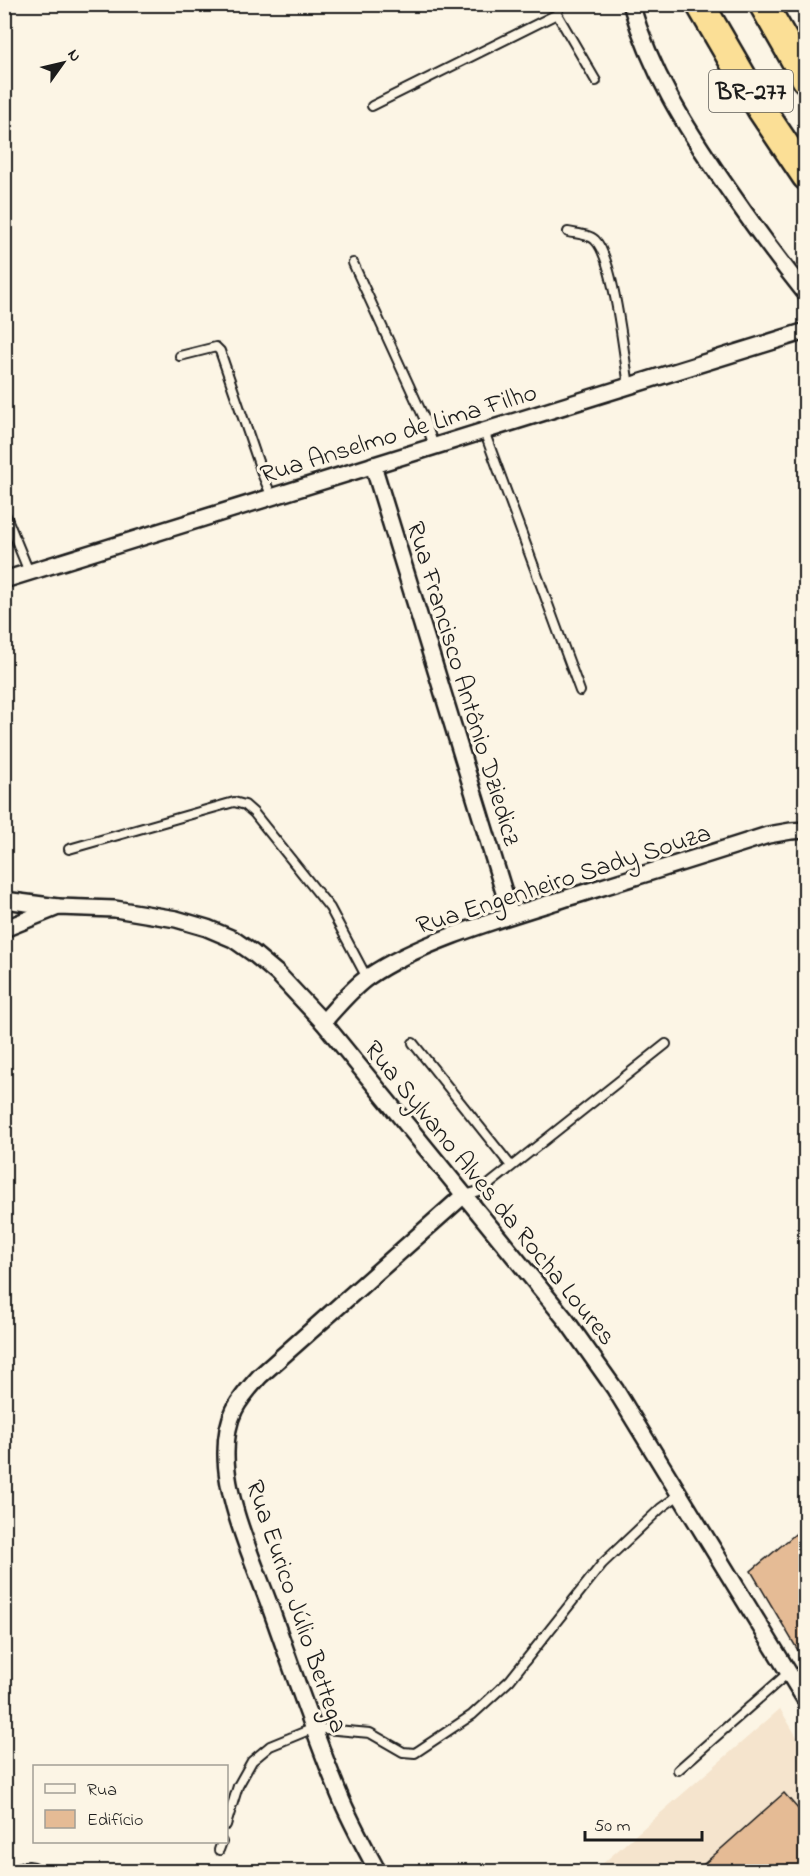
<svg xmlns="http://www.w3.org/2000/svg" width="810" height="1876" font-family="'Indie Flower',sans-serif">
  <rect width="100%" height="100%" fill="#fcf5e5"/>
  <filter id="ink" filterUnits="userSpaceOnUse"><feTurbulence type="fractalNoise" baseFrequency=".0167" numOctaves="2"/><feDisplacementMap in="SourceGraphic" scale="12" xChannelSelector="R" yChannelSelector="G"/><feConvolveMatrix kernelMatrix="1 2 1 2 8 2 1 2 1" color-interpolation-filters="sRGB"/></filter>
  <g filter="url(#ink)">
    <path fill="#f5e4cd" d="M780,1709L805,1750V1871L593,1872Z"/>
    <g fill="#e5bb95" stroke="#1c1c1c" stroke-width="1.5">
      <path d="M806,1525V1664L751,1571Z"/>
      <path d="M784,1793L806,1818V1872H695Z"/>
    </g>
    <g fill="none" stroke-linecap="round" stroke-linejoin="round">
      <g stroke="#1c1c1c" stroke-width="12">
        <g id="service">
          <path d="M560,4L557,14L596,81"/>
          <path d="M372,106L557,14"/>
          <path d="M568,232C576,234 589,234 595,240C614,258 624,356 629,386"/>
          <path d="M353,263L424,418L434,446"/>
          <path d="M180,356L216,347L220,351L263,476L272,497"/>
          <path d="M484,431L580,691"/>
          <path d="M4,511L29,572"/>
          <path d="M69,849L234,802L245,805L254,813L330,908L367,978"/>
          <path d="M413,1043L511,1166"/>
          <path d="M465,1195L482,1190L666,1044"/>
          <path d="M678,1770L788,1673"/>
          <path d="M226,1825L238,1786L252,1761L270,1746L314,1728L370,1733L403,1752L415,1753L472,1715L510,1680L602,1564L661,1508L679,1495"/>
          <path d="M219,1850L222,1842"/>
          <path d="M7,1872L28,1866L34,1867L37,1872"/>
        </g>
      </g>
      <g stroke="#1c1c1c" stroke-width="20">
        <g id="minor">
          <path d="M631,4C651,72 684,125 724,183C750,221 777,258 806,294"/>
          <path d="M373,465L511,915"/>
          <path d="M4,580L806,331"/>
          <path d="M4,900L58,907"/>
          <path d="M4,929L58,907L115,909L176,919L207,928L233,939L253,953L278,974L323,1022L566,1320L615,1389L806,1701"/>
          <path d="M323,1022C337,1007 351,989 368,977C418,943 496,920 554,902C625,880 697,858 768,835L791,831L806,830"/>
          <path d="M378,1872C364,1846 350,1821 339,1794C313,1731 291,1665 268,1601C252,1558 225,1498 226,1452C226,1416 237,1401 260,1376L464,1195"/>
        </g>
      </g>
      <g stroke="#1c1c1c" stroke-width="32">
        <g id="motorway">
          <path d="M700,4L761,109L806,176"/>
          <path d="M763,4L806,79"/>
        </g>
      </g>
      <use href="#service" stroke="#fcf5e5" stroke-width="8"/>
      <use href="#minor" stroke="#fcf5e5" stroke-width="15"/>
      <use href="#motorway" stroke="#fbdf96" stroke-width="27"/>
    </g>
  </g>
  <g text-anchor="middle" stroke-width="6" stroke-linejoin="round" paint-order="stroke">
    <rect fill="#fcf5e5" stroke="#5f5d58" stroke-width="1.5" x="709" y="70" width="84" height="42" rx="4.5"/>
    <g font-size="24" font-weight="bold" fill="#1c1c1c">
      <text x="751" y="99">BR-277</text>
    </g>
    <g font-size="26" fill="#1c1c1c" stroke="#fcf5e5">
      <text transform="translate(398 432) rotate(-17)" y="9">Rua Anselmo de Lima Filho</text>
      <text transform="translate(465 683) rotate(73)" y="9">Rua Francisco Antônio Dziedicz</text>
      <text transform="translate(563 878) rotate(-18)" y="9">Rua Engenheiro Sady Souza</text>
      <text transform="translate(491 1192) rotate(51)" y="9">Rua Sylvano Alves da Rocha Loures</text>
      <text transform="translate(298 1606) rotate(71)" y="9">Rua Eurico Júlio Bettega</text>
    </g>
  </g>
  <rect width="810" height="1876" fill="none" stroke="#fcf5e5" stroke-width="24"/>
  <rect x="12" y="12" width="786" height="1852" fill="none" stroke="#1c1c1c" stroke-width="2" filter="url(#ink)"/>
  <rect x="33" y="1765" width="195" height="78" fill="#fcf5e5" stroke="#a29e95" stroke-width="1.5"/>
  <rect x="45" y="1784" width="30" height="9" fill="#fcf5e5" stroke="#a29e95" stroke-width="1.5"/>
  <text x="87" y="1795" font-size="18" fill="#1c1c1c">Rua</text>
  <rect x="45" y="1810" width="30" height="18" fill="#e5bb95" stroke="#a29e95" stroke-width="1.5"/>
  <text x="87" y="1825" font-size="18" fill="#1c1c1c">Edifício</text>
  <g transform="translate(63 63) rotate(56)" stroke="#fcf5e5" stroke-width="4.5" paint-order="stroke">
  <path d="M0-4.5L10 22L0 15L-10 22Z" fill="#1c1c1c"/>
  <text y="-9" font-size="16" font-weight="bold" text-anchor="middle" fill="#1c1c1c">N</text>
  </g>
  <path d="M585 1831v9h117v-9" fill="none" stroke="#1c1c1c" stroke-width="3"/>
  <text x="594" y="1831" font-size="18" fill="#1c1c1c" stroke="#fcf5e5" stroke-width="4.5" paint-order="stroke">50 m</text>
</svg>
